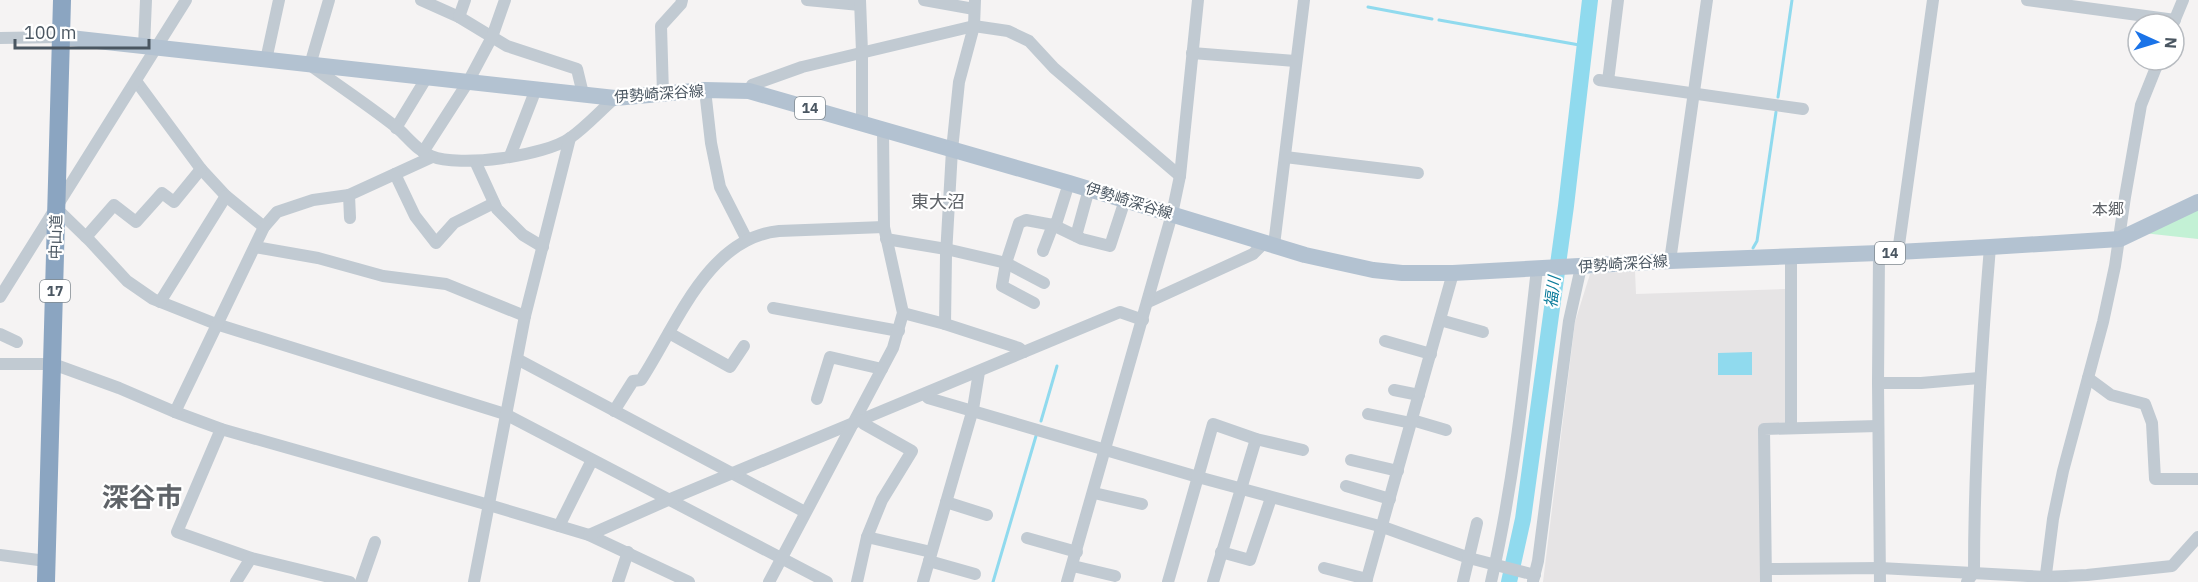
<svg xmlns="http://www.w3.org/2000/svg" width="2198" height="582" font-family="'IBM Plex Sans','Noto Sans JP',sans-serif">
  <rect width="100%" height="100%" fill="#f5f3f3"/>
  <path fill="#e6e4e5" d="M1635,271L1636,294L1785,289V424H1760L1761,582H1543L1575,322L1590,274Z"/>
  <path fill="#c3f1d5" d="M2198,210V239L2134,232Z"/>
  <path fill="#90daee" d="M1752,352V375H1718V353Z"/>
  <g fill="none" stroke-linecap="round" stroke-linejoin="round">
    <g stroke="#90daee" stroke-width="3">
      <path d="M1368,7L1432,19"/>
      <path d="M1439,20L1585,46"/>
      <path d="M1778,97L1792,0"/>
      <path d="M1753,248L1757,241L1776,112"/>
      <path d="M1041,421L1057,366"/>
      <path d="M993,582L1036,436"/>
    </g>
    <path stroke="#90daee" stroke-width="16" d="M1509,582L1523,519L1566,206L1590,0"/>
    <g stroke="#c1cad2" stroke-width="12">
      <path d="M329,0L310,65C338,85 368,105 396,127C407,136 417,151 431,156C459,168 545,156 570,138C586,127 600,111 615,98"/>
      <path d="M421,0L459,17L507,46L577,69L583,94"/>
      <path d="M807,0L860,5"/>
      <path d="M860,0L862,52V123"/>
      <path d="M924,0L974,9"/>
      <path d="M2027,0L2175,20"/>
      <path d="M459,17L465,0"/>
      <path d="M2173,24L2183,0"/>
      <path d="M0,38L61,37"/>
      <path d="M144,47L146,0"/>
      <path d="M1192,53L1295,61"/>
      <path d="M266,60L279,0"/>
      <path d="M1599,80L1803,109"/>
      <path d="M136,81L201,169L226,196L264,227"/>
      <path d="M1608,81L1618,0"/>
      <path d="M705,90L711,143L720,187L747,240"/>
      <path d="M749,91L752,85L802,67L974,26L1008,31L1029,41L1054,68L1180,176"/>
      <path d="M663,94L661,26L681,4L682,0"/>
      <path d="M396,128L427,77"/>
      <path d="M423,152L468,82L492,37L505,0"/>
      <path d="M510,156L536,89"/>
      <path d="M1285,157L1418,173"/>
      <path d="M475,161L497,209L523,235L543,247"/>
      <path d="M395,174L415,216L436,243L454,223L494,203"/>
      <path d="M349,195L350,218"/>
      <path d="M57,209L90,241L127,281L153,299L216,324L505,414L827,582"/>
      <path d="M1076,236L1089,189"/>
      <path d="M86,237L114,205L136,222L162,193L174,202L201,169"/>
      <path d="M886,239L946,249L1006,263L1044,283"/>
      <path d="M1274,245L1304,0"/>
      <path d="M255,247L318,258L383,276L446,284L525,316"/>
      <path d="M1043,251L1053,225L1082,239L1110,246L1125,200"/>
      <path d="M1898,252L1933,0"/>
      <path d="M1879,253L1878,383L1880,582"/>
      <path d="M1670,261L1707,0"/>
      <path d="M0,297L186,0"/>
      <path d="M160,302L226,196"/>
      <path d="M1148,302L1253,254L1264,243"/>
      <path d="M1034,303L1002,286L1006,263L1019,223L1026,220L1053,225L1057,221L1069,183"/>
      <path d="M773,308L899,331"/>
      <path d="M903,313L945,324L1019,348L1024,352"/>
      <path d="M1440,320L1483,332"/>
      <path d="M945,324L946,255L952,150L959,82L974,26L975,0"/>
      <path d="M669,333L730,367L744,346"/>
      <path d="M0,334L17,342"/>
      <path d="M1385,341L1431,354"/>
      <path d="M517,359L805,512"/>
      <path d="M0,364H53L119,388L175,412L221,429L489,505L589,535L689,582"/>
      <path d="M2088,378L2111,395L2145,404L2152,423L2155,479H2198"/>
      <path d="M1878,383H1921L1979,378"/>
      <path d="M1394,390L1419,395"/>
      <path d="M925,394L928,398L1198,477L1383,527L1469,558L1535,575"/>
      <path d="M817,399L830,357L882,369"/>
      <path d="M614,411L633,381L641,380C676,327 707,238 779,231L884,227"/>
      <path d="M175,412L264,227L277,212L313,200L349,195L432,157"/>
      <path d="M1368,414L1411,423"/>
      <path d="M1412,420L1446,430"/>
      <path d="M1791,427V256"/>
      <path d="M221,429L177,532L251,558L350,582"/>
      <path d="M1351,460L1398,471"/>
      <path d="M1346,486L1390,499"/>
      <path d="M1094,493L1142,504"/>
      <path d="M946,502L987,515"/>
      <path d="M559,526L592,460"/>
      <path d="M589,535L668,500L1120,312L1143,320"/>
      <path d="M867,537L931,552"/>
      <path d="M1027,538L1077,552"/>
      <path d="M1221,552L1250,560L1271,498"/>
      <path d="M0,555L46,561"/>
      <path d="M929,561L975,574"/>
      <path d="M1073,566L1115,576"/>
      <path d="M1324,568L1367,579"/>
      <path d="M1766,569L1880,568L2046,577L2087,575L2172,566L2198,537"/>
      <path d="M1533,581L1538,561L1569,321L1581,267"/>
      <path d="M236,582L251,558"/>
      <path d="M361,582L375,542"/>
      <path d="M474,582L525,316L570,138"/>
      <path d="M618,582L628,552"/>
      <path d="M769,582L893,348L903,313L884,227L883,130"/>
      <path d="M857,582L867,537L882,500L912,451L864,424L862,420"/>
      <path d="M923,582L973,409L979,372"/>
      <path d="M1067,582L1172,214L1180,176L1198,0"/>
      <path d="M1168,582L1213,424L1256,439L1303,450"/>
      <path d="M1213,582L1256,439"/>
      <path d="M1366,582L1453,273"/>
      <path d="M1463,582L1477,523"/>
      <path d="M1491,582C1515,478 1525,374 1537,269"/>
      <path d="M1766,582L1764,429L1878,426"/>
      <path d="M1967,582L1974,572C1974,463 1981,355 1990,247"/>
      <path d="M2045,582L2053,519L2063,471L2103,322L2115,266L2125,197L2141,105L2159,60"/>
    </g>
    <path stroke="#b3c2d1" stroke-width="16" d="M61,37L615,98L705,90L749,91L1069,183L1305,255L1373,270L1402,273H1453L1670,261L1879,253L1990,247L2120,239L2198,202"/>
    <path stroke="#8ba5c1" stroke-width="18" d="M46,582L62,0"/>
  </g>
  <g text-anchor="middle" stroke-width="4.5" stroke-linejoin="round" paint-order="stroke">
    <g fill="#fff" stroke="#808990" stroke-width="1.5">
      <rect x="795" y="97" width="30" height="22" rx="4.5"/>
      <rect x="1875" y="242" width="30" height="22" rx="4.5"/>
      <rect x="40" y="280" width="30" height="22" rx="4.5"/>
    </g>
    <g font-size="14" font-weight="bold" fill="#4a5661">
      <text x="810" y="113">14</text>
      <text x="1890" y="258">14</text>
      <text x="55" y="296">17</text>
    </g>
    <g font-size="15" fill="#4a5661" stroke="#fff">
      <text transform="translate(659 94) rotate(-4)" y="5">伊勢崎深谷線</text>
      <text transform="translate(1129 201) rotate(17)" y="5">伊勢崎深谷線</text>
      <text transform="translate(56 237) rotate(-89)" y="5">中山道</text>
      <text transform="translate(1623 264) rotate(-4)" y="5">伊勢崎深谷線</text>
    </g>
    <g font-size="16" fill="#5f6368" stroke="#fff">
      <text x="2108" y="215">本郷</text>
    </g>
    <g font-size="16" font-style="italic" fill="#0c7c9b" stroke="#fff">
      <text transform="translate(1552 292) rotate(-83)" y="6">福川</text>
    </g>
    <g font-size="18" fill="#5f6368" stroke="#fff">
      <text x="938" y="208">東大沼</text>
    </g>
    <g font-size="27" font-weight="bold" fill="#5f6368" stroke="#fff">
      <text x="142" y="507">深谷市</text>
    </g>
  </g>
  <g transform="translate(2156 42) rotate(94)"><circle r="28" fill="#ffffff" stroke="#b7bbc0" stroke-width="1.5"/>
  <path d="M0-4.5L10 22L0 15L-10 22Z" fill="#1a73e8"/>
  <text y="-9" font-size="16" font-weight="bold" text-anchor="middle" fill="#4a5661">N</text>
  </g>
  <path d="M15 39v9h134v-9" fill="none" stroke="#4a5661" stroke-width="3"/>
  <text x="24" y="39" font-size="18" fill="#4a5661" stroke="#ffffff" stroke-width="4.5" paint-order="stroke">100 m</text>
</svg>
